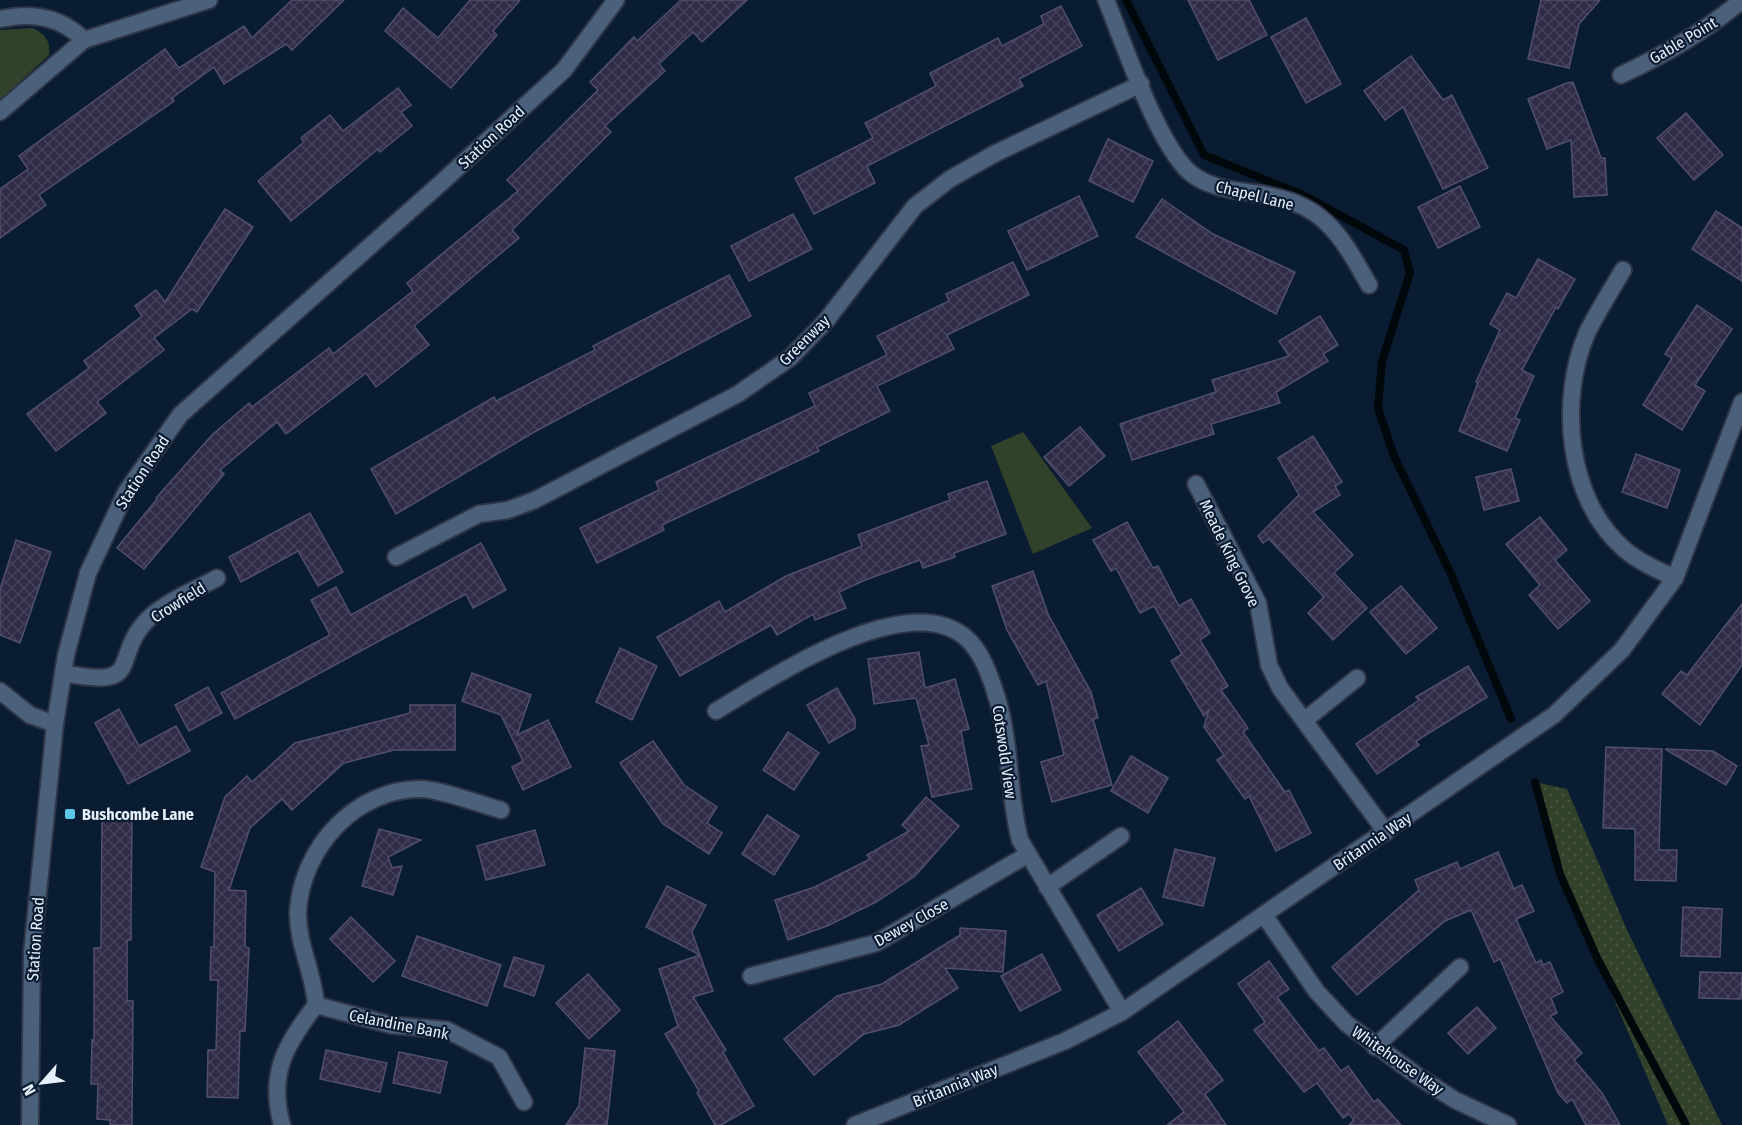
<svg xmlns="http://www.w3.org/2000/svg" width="1742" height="1125" font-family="'Fira Sans Condensed',sans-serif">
  <defs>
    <pattern id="park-dots" width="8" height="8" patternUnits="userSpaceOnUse" patternTransform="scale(1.5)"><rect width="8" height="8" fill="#32412a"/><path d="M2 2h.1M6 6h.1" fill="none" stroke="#46543f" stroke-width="1.8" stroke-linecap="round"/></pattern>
    <pattern id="building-cross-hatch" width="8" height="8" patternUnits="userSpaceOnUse" patternTransform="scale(1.5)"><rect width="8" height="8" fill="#302c48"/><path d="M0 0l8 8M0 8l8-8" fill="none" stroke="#44415a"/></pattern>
  </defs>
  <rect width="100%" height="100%" fill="#091c32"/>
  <g fill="#32412a">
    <path d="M32,28C45,33 51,42 49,55L0,100V30Z"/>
    <path d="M1023,432L1092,528L1033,554L991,446Z"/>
  </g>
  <path fill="url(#park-dots)" d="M1535,782L1567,789L1627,930L1722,1125H1668L1560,874Z"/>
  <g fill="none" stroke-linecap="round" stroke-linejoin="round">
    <g stroke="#00080c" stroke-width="8">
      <path d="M1126,0L1204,155L1303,195L1404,250L1410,273L1382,361L1378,408L1394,456L1451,574L1511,719"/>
      <path d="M1535,782L1560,874L1598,960L1686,1125"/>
    </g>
  </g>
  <g fill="url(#building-cross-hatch)" stroke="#524f6e" stroke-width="1.5">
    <path d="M292,0H344L292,50L286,44L224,84L214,67L172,98L174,101L39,195L46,205L0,238V189L28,169L19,156L165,49L179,68L244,26L252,38Z"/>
    <path d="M470,0H520L493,31L497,35L451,88L385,31L403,8L438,38Z"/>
    <path d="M681,0H747L702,42L693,32L659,64L665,71L605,126L611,132L512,230L519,238L414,326L429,345L376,387L366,373L286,434L277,422L220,470L224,474L144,569L117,548L157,499L156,498L212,435L249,403L252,407L329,348L333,354L413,291L407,283L518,191L507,180L598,90L590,82L634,37L637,41Z"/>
    <path d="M1188,0H1249L1267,35L1218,60Z"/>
    <path d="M1541,0H1600L1579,24L1569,68L1528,59Z"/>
    <path d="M1061,6L1082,46L1019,79L1023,86L867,166L875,183L814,214L795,178L873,138L865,123L936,86L930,73L998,38L1002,46L1044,24L1041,16Z"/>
    <path d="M1306,18L1341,84L1306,103L1271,37Z"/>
    <path d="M1411,56L1443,100L1452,95L1488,168L1443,189L1403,107L1385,120L1364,91Z"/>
    <path d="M1567,83L1573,82L1601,158H1605L1607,195L1574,197L1571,140L1547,149L1528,99Z"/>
    <path d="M398,88L411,105L401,112L412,126L380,152L378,149L291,221L258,181L304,142L301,138L330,115L343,131Z"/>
    <path d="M1686,113L1723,155L1694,180L1657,138Z"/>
    <path d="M1108,139L1153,161L1133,202L1089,181Z"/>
    <path d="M1460,186L1480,227L1438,248L1418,207Z"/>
    <path d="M1079,196L1098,236L1027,270L1008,231Z"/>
    <path d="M1162,199L1213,234L1295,272L1276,314L1136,237Z"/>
    <path d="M225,209L253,227L197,312L192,309L154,338L164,350L97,402L106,413L56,451L27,414L89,368L84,361L142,316L135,306L156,290L165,302Z"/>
    <path d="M1716,211L1742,228V281L1692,249Z"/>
    <path d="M793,214L812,249L749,281L731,246Z"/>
    <path d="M1538,259L1575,279L1558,309L1556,307L1522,370L1534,376L1515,418L1520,420L1507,451L1459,431L1478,383L1476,382L1500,330L1490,324L1507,293L1516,298Z"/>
    <path d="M1013,262L1029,295L947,335L954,349L877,386L890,411L817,447L819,451L662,525L664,530L597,563L580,528L659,490L656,482L815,406L809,393L887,355L877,336L949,301L946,294Z"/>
    <path d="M729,275L751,316L536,431L396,514L371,469L494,397L496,401L595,350L593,346Z"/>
    <path d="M1697,305L1732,329L1695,385L1705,391L1682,430L1643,405L1672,358L1665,354Z"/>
    <path d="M1320,316L1338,345L1323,354L1328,361L1276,392L1280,403L1211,424L1214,434L1132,460L1120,424L1216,392L1212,380L1289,356L1279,341Z"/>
    <path d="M1080,427L1105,456L1069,486L1044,457Z"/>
    <path d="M1313,436L1342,482L1335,486L1340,495L1313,512L1353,555L1334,573L1367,608L1333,640L1308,613L1324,597L1269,539L1263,543L1258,536L1299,495L1278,458Z"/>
    <path d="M1636,454L1680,470L1667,508L1622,492Z"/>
    <path d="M1511,469L1519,501L1484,510L1476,477Z"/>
    <path d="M987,481L1006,534L954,553L955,557L923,568L920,560L865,580L839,592L846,608L815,620L813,614L777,635L771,625L680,676L657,637L719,601L725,612L786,576L862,546L858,535L950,500L948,494Z"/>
    <path d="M310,513L343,572L318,586L298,551L241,582L229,557Z"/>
    <path d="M1540,517L1567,550L1555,560L1590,601L1558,629L1529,595L1540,585L1506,544Z"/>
    <path d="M1127,522L1153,568L1158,566L1179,606L1191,599L1210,633L1200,640L1228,686L1221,690L1248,728L1243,732L1285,792L1289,790L1311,833L1276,851L1249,796L1245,799L1217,760L1224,755L1204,727L1209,709L1204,716L1171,661L1182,654L1154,606L1140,613L1116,568L1111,571L1093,540Z"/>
    <path d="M16,540L51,552L20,643L0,635V589Z"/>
    <path d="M481,543L506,590L473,608L466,594L235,719L221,693L330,635L311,600L336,587L351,615Z"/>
    <path d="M1033,571L1048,614L1091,692L1098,718L1093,719L1112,785L1052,802L1041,762L1064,755L1046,681L1038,685L1007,630L992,586Z"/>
    <path d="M1401,586L1437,628L1406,654L1370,612Z"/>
    <path d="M1742,604V665L1700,725L1662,694L1681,671L1687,675Z"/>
    <path d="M620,648L657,666L632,720L596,702Z"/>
    <path d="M919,652L925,688L955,679L969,729L961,731L972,789L932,797L921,746L929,745L916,698L874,704L868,659Z"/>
    <path d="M1468,666L1487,697L1416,741L1419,745L1377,774L1356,744L1419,700L1416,697Z"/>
    <path d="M472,673L531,695L517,735L548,720L571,767L523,790L512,767L523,761L501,715L462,701Z"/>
    <path d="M208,687L222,713L189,731L175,705Z"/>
    <path d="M837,688L855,719V728L829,743L807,705Z"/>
    <path d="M410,705H455V750H394L344,763L292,810L282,799L250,828L229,890L246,891L245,947L249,948L245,1031H240L238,1098L207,1097L208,1050H216L218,980H210L211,947H214L215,872L201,867L225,797L247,776L252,782L295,743L410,713Z"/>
    <path d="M119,709L139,746L176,726L190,751L128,784L95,723Z"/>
    <path d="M788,732L819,753L794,790L763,770Z"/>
    <path d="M653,741L684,785L717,807L707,823L722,833L709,854L663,824L620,763Z"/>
    <path d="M1606,747L1662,749L1659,850H1677L1676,881L1635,880V829L1603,828Z"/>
    <path d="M1665,749L1713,751L1737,766L1726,785Z"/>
    <path d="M1131,756L1168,778L1148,813L1111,791Z"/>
    <path d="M926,797L959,826L915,876L876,902L827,926L788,940L775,900L815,887L870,859L867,855L909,831L902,825Z"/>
    <path d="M767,815L799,836L774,875L742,854Z"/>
    <path d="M102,819L132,820L131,923V940H127V1001H133L132,1125H110V1120L97,1119L98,1084H91L92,1040L94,1041V948H101Z"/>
    <path d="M379,829L421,840L388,857L392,868L402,866L393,895L362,886Z"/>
    <path d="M535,830L545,865L486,880L477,846Z"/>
    <path d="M1175,849L1215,858L1203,906L1163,897Z"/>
    <path d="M1498,852L1514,889L1522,885L1534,911L1516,919L1536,963L1541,960L1543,965L1550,962L1563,992L1551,998L1557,1013L1550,1016L1582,1053L1574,1060L1602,1093L1620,1125H1586L1572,1099L1567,1103L1558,1093L1500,959L1494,962L1471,910L1445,921L1357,995L1332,967L1419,890L1415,880L1457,862L1460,869Z"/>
    <path d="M667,886L706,905L692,932L700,955L646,927Z"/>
    <path d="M1141,888L1163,924L1119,951L1097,915Z"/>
    <path d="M1683,907L1722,909L1720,957L1681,956Z"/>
    <path d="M351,917L395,961L373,982L330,939Z"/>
    <path d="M960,928L1006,931L1003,972L945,968L958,988L899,1025L864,1034L814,1075L784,1039L837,996L882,984L960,935Z"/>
    <path d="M417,936L501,965L487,1006L402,976Z"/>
    <path d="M1042,954L1061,990L1020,1011L1001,976Z"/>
    <path d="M700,955L713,991L693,997L726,1050L723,1052L754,1106L721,1125H715L697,1093L699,1091L665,1034L678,1026L659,969Z"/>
    <path d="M514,957L544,966L534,996L504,986Z"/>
    <path d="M1269,961L1289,989L1277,997L1319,1051L1324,1048L1341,1071L1348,1066L1374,1102L1378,1099L1401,1125H1349L1354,1120L1349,1114L1343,1118L1317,1083L1304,1092L1254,1030L1265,1022L1238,984Z"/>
    <path d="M1700,972L1742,973L1741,999L1699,998Z"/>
    <path d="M588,974L620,1010L589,1039L556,1003Z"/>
    <path d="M1477,1007L1496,1028L1468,1054L1448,1033Z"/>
    <path d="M1178,1021L1223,1080L1205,1094L1226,1125H1167L1184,1112L1138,1052Z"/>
    <path d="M585,1048L615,1051L607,1125H566L579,1106Z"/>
    <path d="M326,1050L387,1063L380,1092L320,1079Z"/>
    <path d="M399,1052L447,1062L440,1093L393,1083Z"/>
  </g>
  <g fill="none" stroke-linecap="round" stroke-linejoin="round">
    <g stroke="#2e3547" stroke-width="20">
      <g id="minor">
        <path d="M1106,0C1124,43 1159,150 1193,175C1211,188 1233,190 1254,193C1322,202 1338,230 1369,285"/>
        <path d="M0,19C32,12 60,16 84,40"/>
        <path d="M1621,75C1666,54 1704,32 1742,0"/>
        <path d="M0,112L84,40L209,0"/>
        <path d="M1623,270C1611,291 1597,312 1587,333C1558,400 1567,500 1624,549C1639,562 1658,570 1675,578"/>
        <path d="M1196,484L1258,603L1269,665L1280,688L1386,832"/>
        <path d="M396,557L479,514L508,510L535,500L738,394L790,358L825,322L915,206L950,179L996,153L1141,84"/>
        <path d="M63,673C147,690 109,658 149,618C167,601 195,590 217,578"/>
        <path d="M0,691L30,715L55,724"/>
        <path d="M716,711C770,679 905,587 965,637C983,652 991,679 998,701C1011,746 1008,794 1020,840L1122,1012"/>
        <path d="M1305,720L1357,678"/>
        <path d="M1047,887L1121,836"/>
        <path d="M1264,915L1317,992L1347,1024L1419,1077L1455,1100L1508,1125"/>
        <path d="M751,976L876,943L1027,855"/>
        <path d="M316,1005C314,973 297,944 298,911C302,848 355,789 420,789C440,789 479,804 501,810"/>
        <path d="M1375,1047L1460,967"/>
        <path d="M282,1125C268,1074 285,1045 316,1005L391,1025L447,1030L499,1057L524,1102"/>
        <path d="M855,1125L1065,1041L1122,1012L1554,715L1622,650L1675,578L1742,402"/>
      </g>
    </g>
    <g stroke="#2e3547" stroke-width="20">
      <path id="tertiary" d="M30,1125L32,953L55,724L66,655L88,573L126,492L180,415L441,183L564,70L616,0"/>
    </g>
    <use href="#minor" stroke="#4b607a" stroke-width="16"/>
    <use href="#tertiary" stroke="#4b607a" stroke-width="16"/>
  </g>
  <rect fill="#5bc8e7" stroke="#091c32" stroke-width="2" x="64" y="808" width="12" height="12" rx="3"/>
  <g text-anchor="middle" stroke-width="4.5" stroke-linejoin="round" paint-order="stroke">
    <g font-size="16" fill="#e6f0fd" stroke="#091c32">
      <text transform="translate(1683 40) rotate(-31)" y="6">Gable Point</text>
      <text transform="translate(491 137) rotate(-43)" y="6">Station Road</text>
      <text transform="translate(1255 195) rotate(14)" y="6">Chapel Lane</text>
      <text transform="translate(804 340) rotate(-45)" y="6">Greenway</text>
      <text transform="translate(142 472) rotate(-57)" y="6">Station Road</text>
      <text transform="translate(1230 553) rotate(64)" y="6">Meade King Grove</text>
      <text transform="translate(178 602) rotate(-32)" y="6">Crowfield</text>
      <text transform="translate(1005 752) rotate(82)" y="6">Cotswold View</text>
      <text transform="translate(1372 841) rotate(-34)" y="6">Britannia Way</text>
      <text transform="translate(911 922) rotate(-29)" y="6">Dewey Close</text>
      <text transform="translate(35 939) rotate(-86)" y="6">Station Road</text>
      <text transform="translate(399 1024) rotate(11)" y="6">Celandine Bank</text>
      <text transform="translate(1398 1060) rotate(35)" y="6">Whitehouse Way</text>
      <text transform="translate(955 1085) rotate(-22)" y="6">Britannia Way</text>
    </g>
    <g font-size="16" font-weight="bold" fill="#e6f0fd" stroke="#091c32" text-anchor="start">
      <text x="82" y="820">Bushcombe Lane</text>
    </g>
  </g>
  <g transform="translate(42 1083) rotate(242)" stroke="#091c32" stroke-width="4.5" paint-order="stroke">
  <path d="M0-4.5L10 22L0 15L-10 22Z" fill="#e6f0fd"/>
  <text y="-9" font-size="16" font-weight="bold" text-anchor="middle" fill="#e6f0fd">N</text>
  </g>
</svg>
